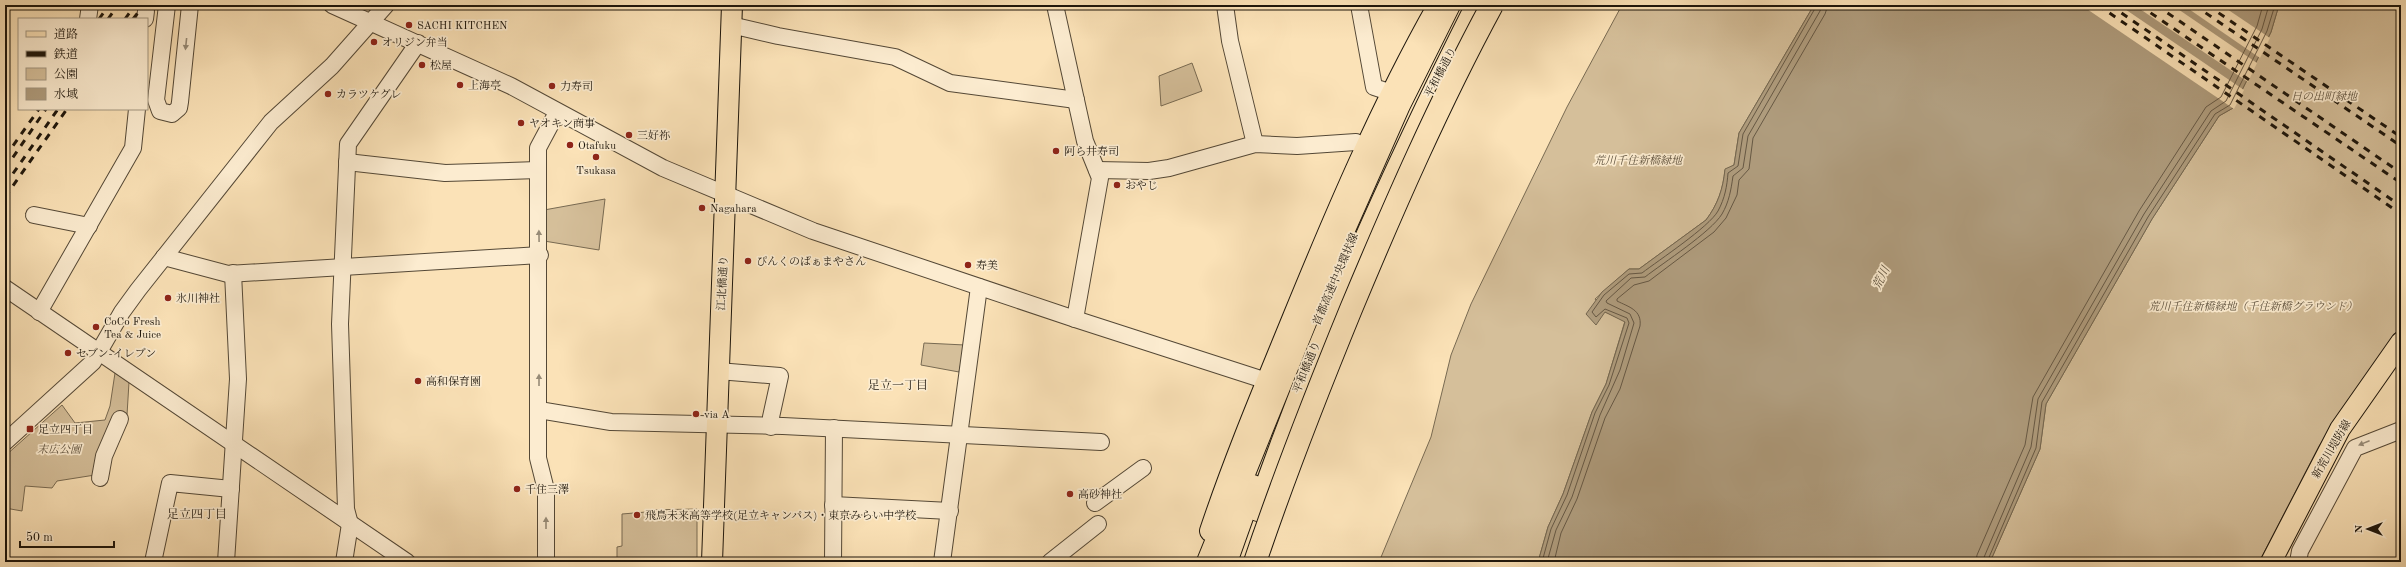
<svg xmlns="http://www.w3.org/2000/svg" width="2406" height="567" font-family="'Old Standard TT','Noto Serif JP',serif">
  <rect width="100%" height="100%" fill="#fbe2b7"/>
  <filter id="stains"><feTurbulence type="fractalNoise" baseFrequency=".005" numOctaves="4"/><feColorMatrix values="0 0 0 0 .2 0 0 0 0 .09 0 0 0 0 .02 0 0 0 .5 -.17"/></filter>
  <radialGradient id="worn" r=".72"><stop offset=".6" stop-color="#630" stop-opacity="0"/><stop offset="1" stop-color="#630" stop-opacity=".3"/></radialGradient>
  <g fill="#d5bf9a" stroke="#786a52">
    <path d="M1622,5H1814L1739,133L1734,165L1725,170C1723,189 1718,204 1706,220L1639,269H1629L1595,299L1605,312L1625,321L1606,384L1592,412L1563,494L1548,527L1538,562H1379L1431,437L1451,355L1471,304L1567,107Z"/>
    <path d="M2279,5H2401V326L2392,337L2319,446L2259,562H1990L2040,449L2046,404L2152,219L2219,116L2233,108L2271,32Z"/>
    <path d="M1192,63L1202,91L1161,106L1159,76Z"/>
    <path d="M605,199L599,250L544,241V210Z"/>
    <path d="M924,343L965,345L959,372L921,365Z"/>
    <path d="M115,373L129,382L127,415H117L95,475L57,481L52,488L25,486L22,511L5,508L9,488L5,483V456L62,405L75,423L105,420L110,406Z"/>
    <path d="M697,509V562H617V547L622,546V514L646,512L647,510Z"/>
  </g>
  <path fill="#af9c7d" stroke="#74664f" d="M1814,5H2279L2271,32L2233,108L2219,116L2152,219L2046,404L2040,449L1990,562H1538L1548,527L1563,494L1592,412L1606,384L1625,322L1605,312L1596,325L1586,314L1602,292L1629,269H1639L1706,220C1718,204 1723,189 1725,169L1734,165L1739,133Z"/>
  <g fill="#fbe2b7">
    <path d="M2081,5H2119L2244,90L2234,109Z"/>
    <path d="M2134,5H2172L2257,63L2248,82Z"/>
    <path d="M2183,5H2221L2270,38L2260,58Z"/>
  </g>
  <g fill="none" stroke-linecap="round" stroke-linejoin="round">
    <g stroke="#665844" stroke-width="1">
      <path d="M1542,562L1551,529L1567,495L1595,413L1609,385L1629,323L1627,318L1605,309L1596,317L1592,312L1604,295L1629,274L1642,273C1659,260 1709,227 1718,211C1725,198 1727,186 1728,173L1738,166L1743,134L1817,5"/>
      <path d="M1547,562L1556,530L1572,497L1600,415L1620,370L1634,323L1630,314L1607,303L1606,301L1631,278L1645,277C1663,263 1711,232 1722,214C1729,202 1731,190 1733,176L1743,168L1748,136L1820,11L1822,5"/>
      <path d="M1554,562L1561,533L1577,499L1605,418L1620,389L1640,326C1642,310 1629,307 1617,301V299L1634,285L1649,281L1714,232L1726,218L1737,195L1739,180L1749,169L1753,138L1825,14L1828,5"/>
      <path d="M1976,562L1977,555L2025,445L2033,397L2139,211L2206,107L2221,97L2257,26L2263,5"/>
      <path d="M1982,562L2031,447L2038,399L2144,214L2211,111L2226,101L2262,29L2269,5"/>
      <path d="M1987,562L2036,448L2042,402L2148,217L2215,114L2230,105L2267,31L2275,5"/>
    </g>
    <g stroke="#544836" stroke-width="18">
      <g id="minor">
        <path d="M167,5L156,100L160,111L172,114L179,108L180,102L190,5"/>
        <path d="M332,5L511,86L663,168L813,231L1075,319L1267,381"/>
        <path d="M1055,5L1085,141L1100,178L1075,319"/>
        <path d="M1225,5L1230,41L1255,144"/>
        <path d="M1359,5L1374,87L1392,93"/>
        <path d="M88,19L90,5"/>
        <path d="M145,19L146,11"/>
        <path d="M731,25L778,36L895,57L950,83L1076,100"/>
        <path d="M347,162L445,173L538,170"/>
        <path d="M1097,170L1149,171L1169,168L1255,144L1297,146L1356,142L1367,148"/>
        <path d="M34,215L89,226"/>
        <path d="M164,257L228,274L540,255"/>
        <path d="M5,288L407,562"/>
        <path d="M39,312L133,148L137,109"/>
        <path d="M718,371L780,376L771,417V427"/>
        <path d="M539,410L611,422L783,426L1101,442"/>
        <path d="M5,442L93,362L122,312L138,290L271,122L332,66L386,5"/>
        <path d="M100,478L104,456L120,419"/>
        <path d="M1095,503L1143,468"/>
        <path d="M833,505L950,511"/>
        <path d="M153,562L170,483L231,489"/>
        <path d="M226,562L238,379L233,273"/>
        <path d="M344,562L350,524L346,509L340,324L348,144L418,43"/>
        <path d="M546,562V490L538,458V148L554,118L563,116"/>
        <path d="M833,562L834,428"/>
        <path d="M942,562L979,287"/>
        <path d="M1050,562L1098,524"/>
        <path d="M2298,562L2300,551L2355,448L2401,430"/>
      </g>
    </g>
    <g stroke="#1c150b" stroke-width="22">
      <g id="major">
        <path d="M1210,531C1234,459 1264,388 1293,317C1336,212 1381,106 1437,7"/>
        <path d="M712,562L732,5"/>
        <path d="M2271,562L2340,429L2401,342"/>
      </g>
    </g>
    <g stroke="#1c150b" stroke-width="24">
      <g id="highway">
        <path d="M1258,510C1318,336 1394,169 1477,5"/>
        <path d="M1208,562L1330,261L1399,105L1449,5"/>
        <path d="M1226,562L1253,486"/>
      </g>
    </g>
    <use href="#minor" stroke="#fcecd0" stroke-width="16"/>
    <use href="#major" stroke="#fbe2b7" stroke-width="20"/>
    <use href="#highway" stroke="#fbe2b7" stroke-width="22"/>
    <g stroke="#1c150b" stroke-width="3" stroke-dasharray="7 7" stroke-linecap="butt">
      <path d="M2098,5L2401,214"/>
      <path d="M2110,5L2401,206"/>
      <path d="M2139,5L2401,183"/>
      <path d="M2156,5L2401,173"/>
      <path d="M2194,5L2401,146"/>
      <path d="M2207,5L2401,137"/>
      <path d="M99,19L109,5"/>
      <path d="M108,19L118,5"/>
      <path d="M125,19L135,5"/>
      <path d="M133,19L144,5"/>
      <path d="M5,157L39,109"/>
      <path d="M5,169L46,109"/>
      <path d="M5,185L58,109"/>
      <path d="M5,197L67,109"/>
    </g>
    <g stroke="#1c150b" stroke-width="24" stroke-linecap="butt">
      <path id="highway-bridge" d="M1255,562C1284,476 1317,392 1351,309C1394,206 1439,103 1492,5"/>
    </g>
    <use href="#highway-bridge" stroke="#fbe2b7" stroke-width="22"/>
  </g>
  <defs><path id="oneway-solid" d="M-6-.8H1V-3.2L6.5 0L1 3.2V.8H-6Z"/></defs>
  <g fill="#978b77">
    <use href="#oneway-solid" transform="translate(186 44) rotate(96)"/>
    <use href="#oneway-solid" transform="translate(539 236) rotate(-91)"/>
    <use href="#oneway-solid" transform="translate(539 380) rotate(-90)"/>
    <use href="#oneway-solid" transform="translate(2364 443) rotate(158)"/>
    <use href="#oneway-solid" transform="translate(546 523) rotate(-90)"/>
  </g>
  <g fill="#8f2418" stroke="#fcecd0" stroke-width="1.5">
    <circle cx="409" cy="25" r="4"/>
    <circle cx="374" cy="42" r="4"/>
    <circle cx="422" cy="65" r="4"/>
    <circle cx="460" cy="85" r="4"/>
    <circle cx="552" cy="86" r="4"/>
    <circle cx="328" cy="94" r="4"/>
    <circle cx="521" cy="123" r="4"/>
    <circle cx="629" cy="135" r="4"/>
    <circle cx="570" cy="145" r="4"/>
    <circle cx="1056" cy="151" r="4"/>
    <circle cx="596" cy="157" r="4"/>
    <circle cx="1117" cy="185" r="4"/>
    <circle cx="702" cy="208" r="4"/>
    <circle cx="748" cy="261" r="4"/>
    <circle cx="968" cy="265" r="4"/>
    <circle cx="168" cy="298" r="4"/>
    <circle cx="96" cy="327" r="4"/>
    <circle cx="68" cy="353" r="4"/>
    <circle cx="418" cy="381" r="4"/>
    <circle cx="696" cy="414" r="4"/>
    <rect x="26" y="425" width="8" height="8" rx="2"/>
    <circle cx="517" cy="489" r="4"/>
    <circle cx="1070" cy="494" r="4"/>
    <circle cx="637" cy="515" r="4"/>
  </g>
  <g text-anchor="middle" stroke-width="3.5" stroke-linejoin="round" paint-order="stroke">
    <g font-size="11" fill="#1c150b" stroke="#fcecd0" text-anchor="start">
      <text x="417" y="29">SACHI KITCHEN</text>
      <text x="382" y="46">オリジン弁当</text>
      <text x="430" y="69">松屋</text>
      <text x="468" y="89">上海亭</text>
      <text x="560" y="90">力寿司</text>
      <text x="336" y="98">カラツケグレ</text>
      <text x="529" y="127">ヤオキン商事</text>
      <text x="637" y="139">三好祢</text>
      <text x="578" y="149">Otafuku</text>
      <text x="1064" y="155">阿ら井寿司</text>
      <text x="596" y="174" text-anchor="middle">Tsukasa</text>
      <text x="1125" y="189">おやじ</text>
      <text x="710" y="212">Nagahara</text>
      <text x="756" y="265">ぴんくのぱぁまやさん</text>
      <text x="976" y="269">寿美</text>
      <text x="176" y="302">氷川神社</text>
      <text x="104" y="325">CoCo Fresh<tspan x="104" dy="13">Tea &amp; Juice</tspan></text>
      <text x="76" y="357">セブン-イレブン</text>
      <text x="426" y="385">高和保育園</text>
      <text x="704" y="418">via A</text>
      <text x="38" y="433">足立四丁目</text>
      <text x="525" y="493">千住三澤</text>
      <text x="1078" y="498">高砂神社</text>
      <text x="645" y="519">飛鳥未来高等学校(足立キャンパス)・東京みらい中学校</text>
    </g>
    <g font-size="11" fill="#1c150b" stroke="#fcecd0">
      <text transform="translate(1440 72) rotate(-62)" y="4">平和橋通り</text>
      <text transform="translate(1335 279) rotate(-67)" y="4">首都高速中央環状線</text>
      <text transform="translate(722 283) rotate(-87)" y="4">江北橋通り</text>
      <text transform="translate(1306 367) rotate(-68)" y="4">平和橋通り</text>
      <text transform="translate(2331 449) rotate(-60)" y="4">新荒川堤防線</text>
    </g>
    <g font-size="11" font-style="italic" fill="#5d503d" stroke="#fcecd0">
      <text x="2324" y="100">日の出町緑地</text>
      <text x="1638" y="164">荒川千住新橋緑地</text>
      <text x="2253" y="310">荒川千住新橋緑地（千住新橋グラウンド）</text>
      <text x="59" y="453">末広公園</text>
    </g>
    <g font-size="12" font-style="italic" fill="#5e523e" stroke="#fcecd0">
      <text transform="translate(1881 278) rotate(-64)" y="4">荒川</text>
    </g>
    <g font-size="12" fill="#1c150b" stroke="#fcecd0">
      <text x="898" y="389">足立一丁目</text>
      <text x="197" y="518">足立四丁目</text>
    </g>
  </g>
  <rect width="2406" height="567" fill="none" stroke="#fbe2b7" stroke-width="20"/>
  <rect x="6" y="6" width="2394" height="555" fill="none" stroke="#1c150b" stroke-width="2"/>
  <rect x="10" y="10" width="2386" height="547" fill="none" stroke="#1c150b"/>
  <rect x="18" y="18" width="130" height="92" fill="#fcecd0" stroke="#a29681"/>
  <rect x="26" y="31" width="20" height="6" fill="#fbe2b7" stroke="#a29681"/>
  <text x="54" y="38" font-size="12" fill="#1c150b">道路</text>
  <rect x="26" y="51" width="20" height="6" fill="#1c150b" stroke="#a29681"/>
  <text x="54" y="58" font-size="12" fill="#1c150b">鉄道</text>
  <rect x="26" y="68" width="20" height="12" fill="#d5bf9a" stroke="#a29681"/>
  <text x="54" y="78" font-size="12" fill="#1c150b">公園</text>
  <rect x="26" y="88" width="20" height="12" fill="#af9c7d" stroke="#a29681"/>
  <text x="54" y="98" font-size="12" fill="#1c150b">水域</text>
  <g transform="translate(2368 529) rotate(270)" stroke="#fcecd0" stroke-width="3" paint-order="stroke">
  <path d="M0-3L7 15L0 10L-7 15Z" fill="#1c150b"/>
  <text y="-6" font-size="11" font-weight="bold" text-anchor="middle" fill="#1c150b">N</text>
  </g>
  <path d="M20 541v6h94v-6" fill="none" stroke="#1c150b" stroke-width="2"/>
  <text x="26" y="541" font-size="12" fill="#1c150b" stroke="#fcecd0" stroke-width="3" paint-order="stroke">50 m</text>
  <rect width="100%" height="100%" filter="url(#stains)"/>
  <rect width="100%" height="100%" fill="url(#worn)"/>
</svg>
